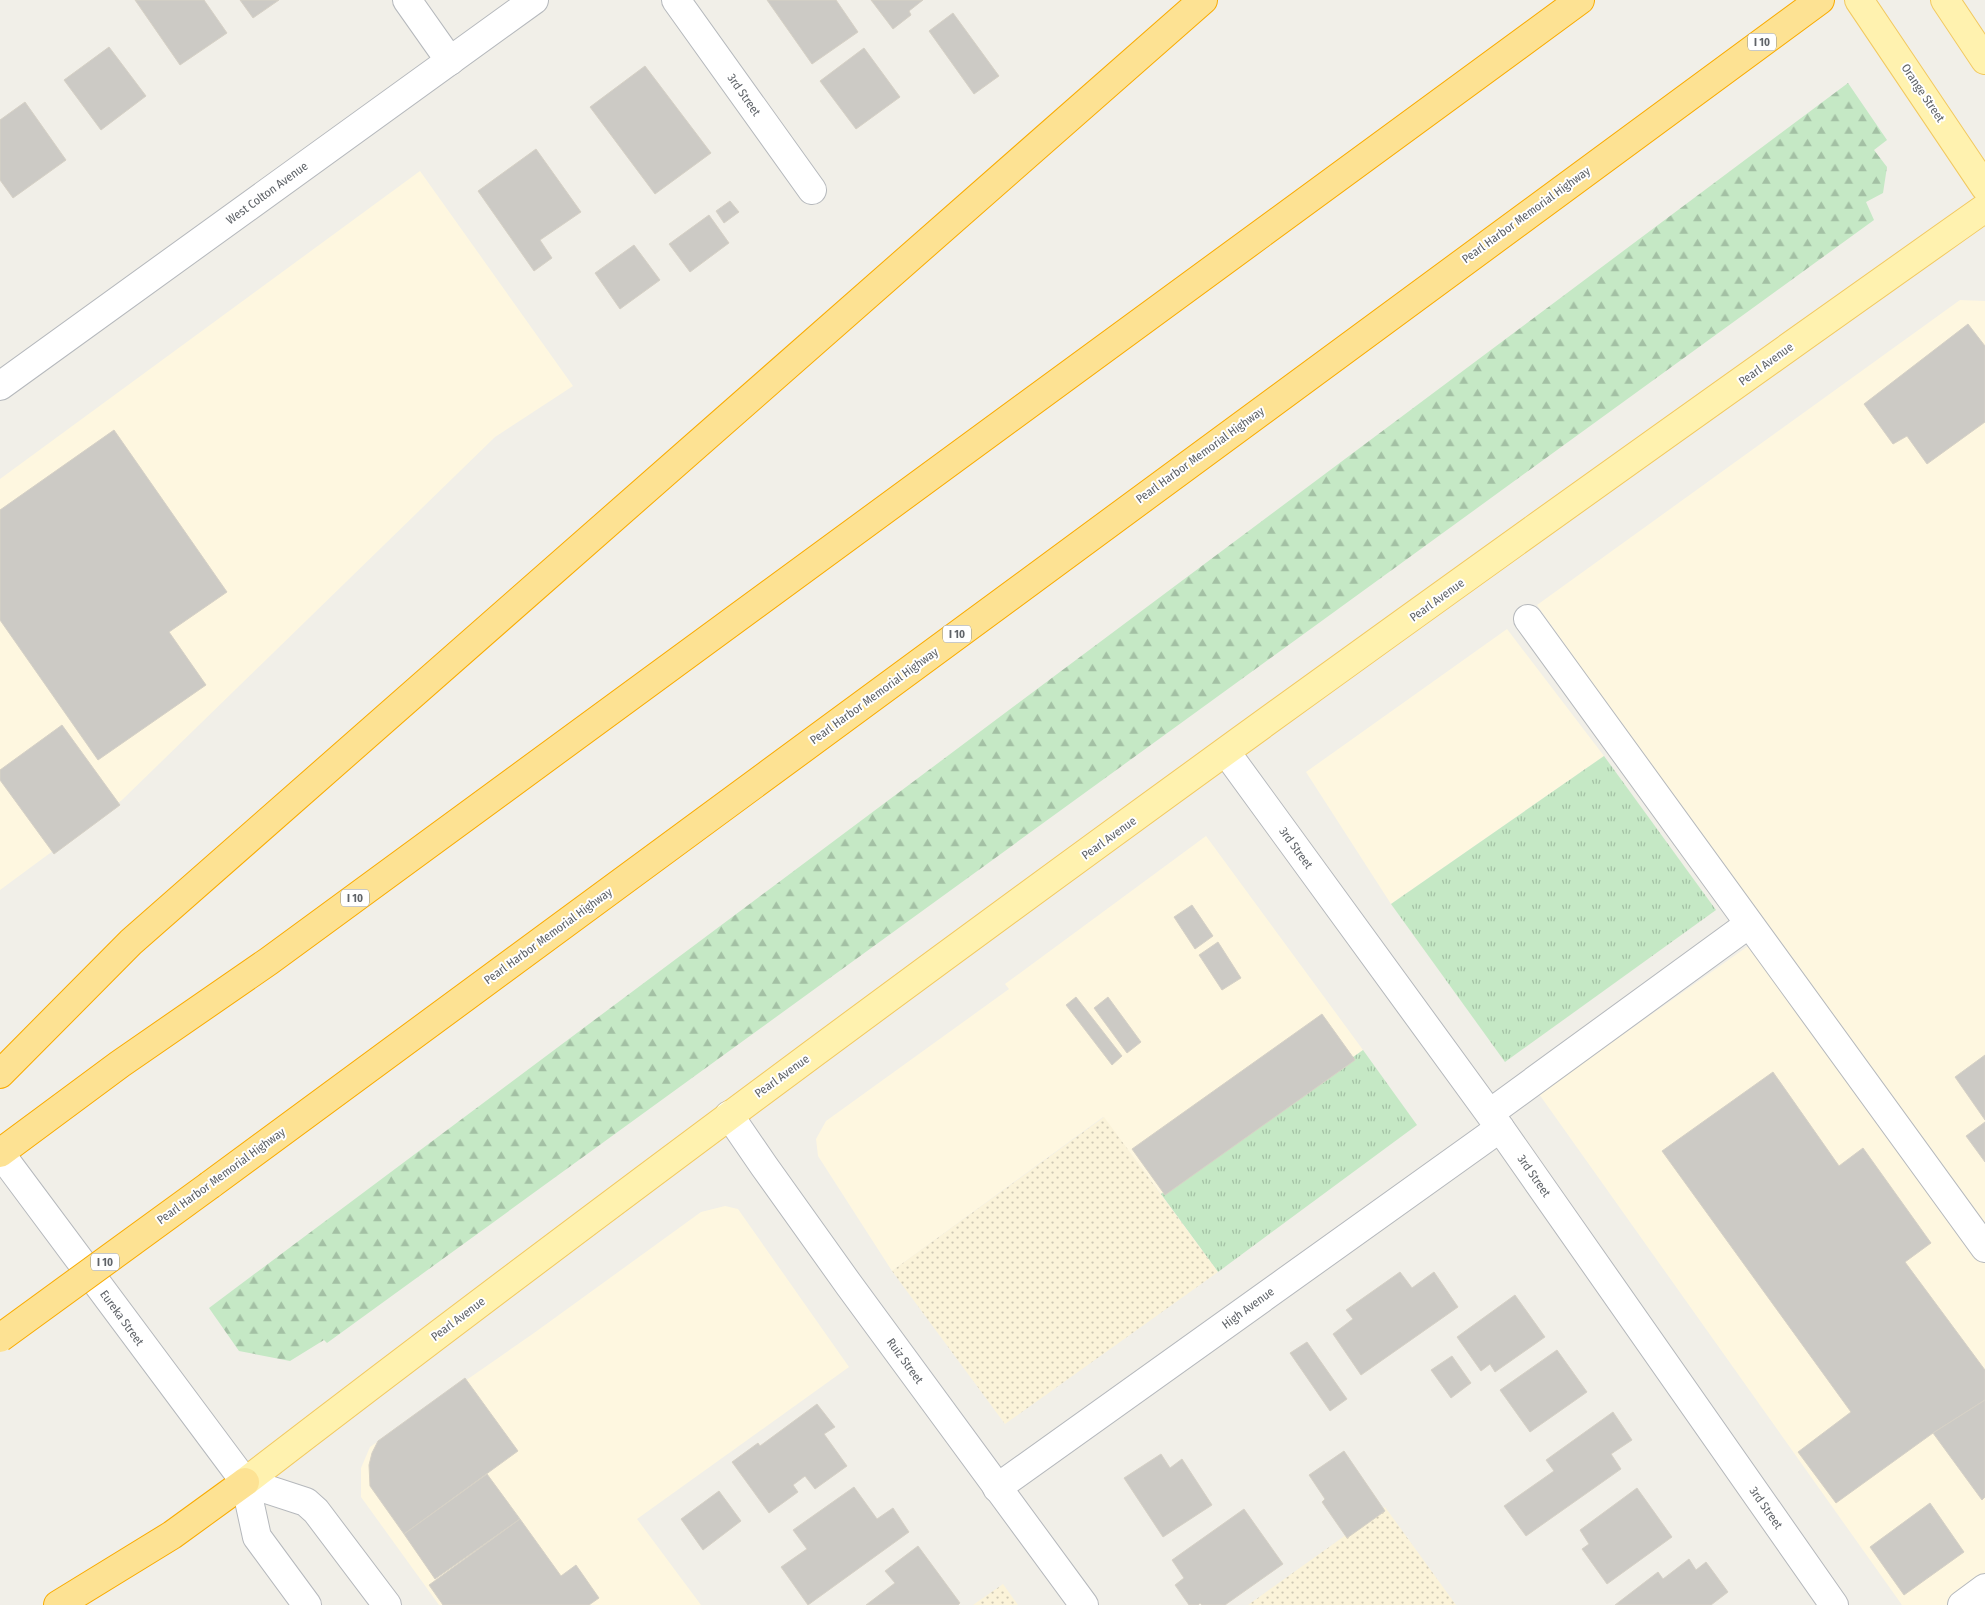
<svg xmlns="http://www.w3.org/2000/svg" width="1985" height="1605" font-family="'Fira Sans Condensed',sans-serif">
  <defs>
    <pattern id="grass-tufts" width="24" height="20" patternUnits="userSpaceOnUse" patternTransform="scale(1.25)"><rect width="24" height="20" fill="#c5e8c5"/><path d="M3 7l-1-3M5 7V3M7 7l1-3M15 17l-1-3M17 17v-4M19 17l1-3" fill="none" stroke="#a3c0a4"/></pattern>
    <pattern id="forest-firs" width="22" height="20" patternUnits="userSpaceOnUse" patternTransform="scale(1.25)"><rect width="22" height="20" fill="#c5e8c5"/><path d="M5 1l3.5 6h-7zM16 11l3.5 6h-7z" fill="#a3c0a4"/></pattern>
    <pattern id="sand-dots" width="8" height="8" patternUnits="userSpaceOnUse" patternTransform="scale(1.25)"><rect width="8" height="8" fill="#fbf3d9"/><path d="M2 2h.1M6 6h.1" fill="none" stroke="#cec8b4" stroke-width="1.8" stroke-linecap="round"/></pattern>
  </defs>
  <rect width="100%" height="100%" fill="#f1efe8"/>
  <g fill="#fef7e0">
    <path d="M420,171L573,386L495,437L122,800L0,890V479Z"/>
    <path d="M1960,300L1985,301V1605H1902L1539,1094L1768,932L1537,605Z"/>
    <path d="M1507,629L1604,756L1391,904L1306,772Z"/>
    <path d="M1206,836L1363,1050L1161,1194L1103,1117L892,1271L818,1156L816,1139L826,1121L1009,989L1005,984Z"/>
    <path d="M725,1206L738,1209L849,1367L637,1519L701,1605H439L361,1497V1468L370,1447L534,1333L701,1212Z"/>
  </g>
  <g fill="url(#grass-tufts)">
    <path d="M1604,756L1716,910L1505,1062L1391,904Z"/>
    <path d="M1363,1050L1417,1125L1218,1272L1161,1194Z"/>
  </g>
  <path fill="url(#forest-firs)" d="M1848,83L1887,140L1874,150L1887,167L1883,193L1866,202L1874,220L327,1343L324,1340L290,1361L239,1351L209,1308Z"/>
  <g fill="url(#sand-dots)">
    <path d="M1104,1117L1218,1272L1005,1424L892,1271Z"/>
    <path d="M1385,1507L1456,1605H1248Z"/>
    <path d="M1003,1584L1018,1605H973Z"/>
  </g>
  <g fill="#cccac5" stroke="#d6d1c6">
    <path d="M135,0H204L227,33L180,65Z"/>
    <path d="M240,0H279L253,18Z"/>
    <path d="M767,0H836L858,32L812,64Z"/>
    <path d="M871,0H923L909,11L911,15L893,29Z"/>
    <path d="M953,13L999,76L974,94L929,31Z"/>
    <path d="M109,47L146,96L101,130L64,80Z"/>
    <path d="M864,48L900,97L856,129L820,81Z"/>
    <path d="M645,66L711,153L655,194L590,107Z"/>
    <path d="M25,102L66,160L13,198L0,180V120Z"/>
    <path d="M536,149L581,212L540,240L552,258L534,271L478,191Z"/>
    <path d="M730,201L739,212L724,223L716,211Z"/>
    <path d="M709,215L729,243L690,272L669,244Z"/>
    <path d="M634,245L660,280L620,309L595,273Z"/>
    <path d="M1968,324L1985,346V422L1927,464L1907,436L1893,444L1864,404Z"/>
    <path d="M114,430L227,592L169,632L206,685L98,760L0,620V510Z"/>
    <path d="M62,725L120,805L54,854L0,780V770Z"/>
    <path d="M1192,905L1213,936L1195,949L1174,917Z"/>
    <path d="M1218,942L1241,978L1222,990L1199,955Z"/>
    <path d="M1076,997L1122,1056L1112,1065L1066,1005Z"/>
    <path d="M1108,997L1141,1042L1127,1053L1094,1008Z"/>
    <path d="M1322,1014L1355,1060L1165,1195L1132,1149Z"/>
    <path d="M1985,1055V1120L1955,1077Z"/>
    <path d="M1773,1072L1839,1166L1863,1148L1931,1243L1905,1262L1985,1370V1400L1933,1433L1836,1503L1798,1452L1851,1412L1662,1151Z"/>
    <path d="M1985,1122V1162L1966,1136Z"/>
    <path d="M1400,1272L1412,1288L1434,1272L1458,1307L1361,1375L1333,1334L1353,1319L1346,1310Z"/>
    <path d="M1515,1295L1545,1337L1495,1372L1490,1364L1481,1371L1457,1337Z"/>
    <path d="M1307,1342L1347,1399L1330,1411L1290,1353Z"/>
    <path d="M1557,1350L1587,1392L1530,1432L1500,1390Z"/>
    <path d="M1452,1356L1471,1383L1451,1398L1431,1370Z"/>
    <path d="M465,1378L518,1451L404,1534L370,1486L369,1465L372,1453L378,1441Z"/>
    <path d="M1985,1400V1497L1982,1500L1933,1433Z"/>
    <path d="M817,1404L835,1427L824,1434L847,1466L815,1489L805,1476L793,1485L798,1492L769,1513L732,1462L758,1443L760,1446Z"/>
    <path d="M1613,1412L1632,1440L1611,1454L1621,1469L1526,1536L1504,1506L1554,1471L1546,1460Z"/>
    <path d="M1344,1451L1385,1511L1347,1538L1322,1502L1325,1499L1309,1475Z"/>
    <path d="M1161,1454L1170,1468L1182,1459L1212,1505L1163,1537L1124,1478Z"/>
    <path d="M487,1474L520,1519L435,1579L404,1534Z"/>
    <path d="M854,1487L877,1519L893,1508L909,1532L808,1605L781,1567L807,1549L793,1530Z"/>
    <path d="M1637,1488L1672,1537L1607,1584L1582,1549L1589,1544L1580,1530Z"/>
    <path d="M719,1491L741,1521L703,1550L681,1519Z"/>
    <path d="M1930,1503L1964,1552L1904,1595L1870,1547Z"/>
    <path d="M1244,1509L1283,1564L1225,1605H1202L1200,1603L1198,1605H1189L1175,1585L1184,1578L1172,1560Z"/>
    <path d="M520,1519L561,1576L576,1565L599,1598L589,1605H443L429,1585Z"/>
    <path d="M918,1546L960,1603L958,1605H866L895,1583L885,1571Z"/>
    <path d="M1689,1559L1696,1570L1706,1562L1728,1592L1711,1605H1615L1658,1572L1663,1579Z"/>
  </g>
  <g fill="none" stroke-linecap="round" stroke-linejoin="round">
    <g stroke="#b5b8bc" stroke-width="30">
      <g id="minor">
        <path d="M407,0L450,61"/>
        <path d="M676,0L812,190"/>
        <path d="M0,386L534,0"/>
        <path d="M1528,619L1985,1248"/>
        <path d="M1226,752L1500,1128L1834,1605"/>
        <path d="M1490,1113L1749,924"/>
        <path d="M729,1115L764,1166L849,1285L1084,1605"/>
        <path d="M0,1153L245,1482L257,1537L307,1605"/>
        <path d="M245,1482L306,1502L316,1511L387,1605"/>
        <path d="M997,1488L1500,1128"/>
        <path d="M1962,1605L1985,1588"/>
      </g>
    </g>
    <g stroke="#f2c960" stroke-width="30">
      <g id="major">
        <path d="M1859,0L1985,187"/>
        <path d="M1945,0L1985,60"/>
        <path d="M245,1482C815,1044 1398,623 1985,208"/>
      </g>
    </g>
    <g stroke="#f9ab00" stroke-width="30">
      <g id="highway">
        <path d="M0,1074L131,942L1203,0"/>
        <path d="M0,1153L120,1064L269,961L1580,0"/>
        <path d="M210,1185L1820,0"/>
        <path d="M58,1605L172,1535L245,1482"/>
      </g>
    </g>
    <use href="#minor" stroke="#fff" stroke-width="28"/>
    <use href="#major" stroke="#fff2af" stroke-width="28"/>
    <use href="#highway" stroke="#fde293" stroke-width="28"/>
    <g stroke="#f9ab00" stroke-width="30" stroke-linecap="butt">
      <path id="highway-bridge" d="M0,1338L210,1185"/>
    </g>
    <use href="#highway-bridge" stroke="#fde293" stroke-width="28"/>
  </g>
  <g text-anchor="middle" stroke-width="4" stroke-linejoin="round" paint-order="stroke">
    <g fill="#fff" stroke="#8f9295" stroke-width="1">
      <rect x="1748" y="33.5" width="28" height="17" rx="4"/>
      <rect x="943" y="625.5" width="28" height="17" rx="4"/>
      <rect x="341" y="889.5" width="28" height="17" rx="4"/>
      <rect x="91" y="1253.5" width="28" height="17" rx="4"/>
    </g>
    <g font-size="11" font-weight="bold" fill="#5f6368">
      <text x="1762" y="46">I 10</text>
      <text x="957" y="638">I 10</text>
      <text x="355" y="902">I 10</text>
      <text x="105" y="1266">I 10</text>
    </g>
    <g font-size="12" fill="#5f6368" stroke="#fff">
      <text transform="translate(1923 93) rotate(56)" y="4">Orange Street</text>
      <text transform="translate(744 95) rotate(55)" y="4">3rd Street</text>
      <text transform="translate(267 193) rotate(-36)" y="4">West Colton Avenue</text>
      <text transform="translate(1526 215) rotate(-36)" y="4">Pearl Harbor Memorial Highway</text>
      <text transform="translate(1766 364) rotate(-36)" y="4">Pearl Avenue</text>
      <text transform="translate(1200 455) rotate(-36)" y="4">Pearl Harbor Memorial Highway</text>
      <text transform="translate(1437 600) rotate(-36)" y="4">Pearl Avenue</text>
      <text transform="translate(874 696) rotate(-36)" y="4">Pearl Harbor Memorial Highway</text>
      <text transform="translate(1109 838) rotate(-36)" y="4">Pearl Avenue</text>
      <text transform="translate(1296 848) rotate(54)" y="4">3rd Street</text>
      <text transform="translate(548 936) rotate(-36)" y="4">Pearl Harbor Memorial Highway</text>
      <text transform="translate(782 1076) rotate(-36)" y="4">Pearl Avenue</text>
      <text transform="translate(221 1176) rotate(-36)" y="4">Pearl Harbor Memorial Highway</text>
      <text transform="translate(1534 1176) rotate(55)" y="4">3rd Street</text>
      <text transform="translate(1248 1308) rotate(-36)" y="4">High Avenue</text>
      <text transform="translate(122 1318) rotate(54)" y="4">Eureka Street</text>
      <text transform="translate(458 1319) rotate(-37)" y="4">Pearl Avenue</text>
      <text transform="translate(905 1361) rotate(54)" y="4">Ruiz Street</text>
      <text transform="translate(1766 1508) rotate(55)" y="4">3rd Street</text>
    </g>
  </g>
</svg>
